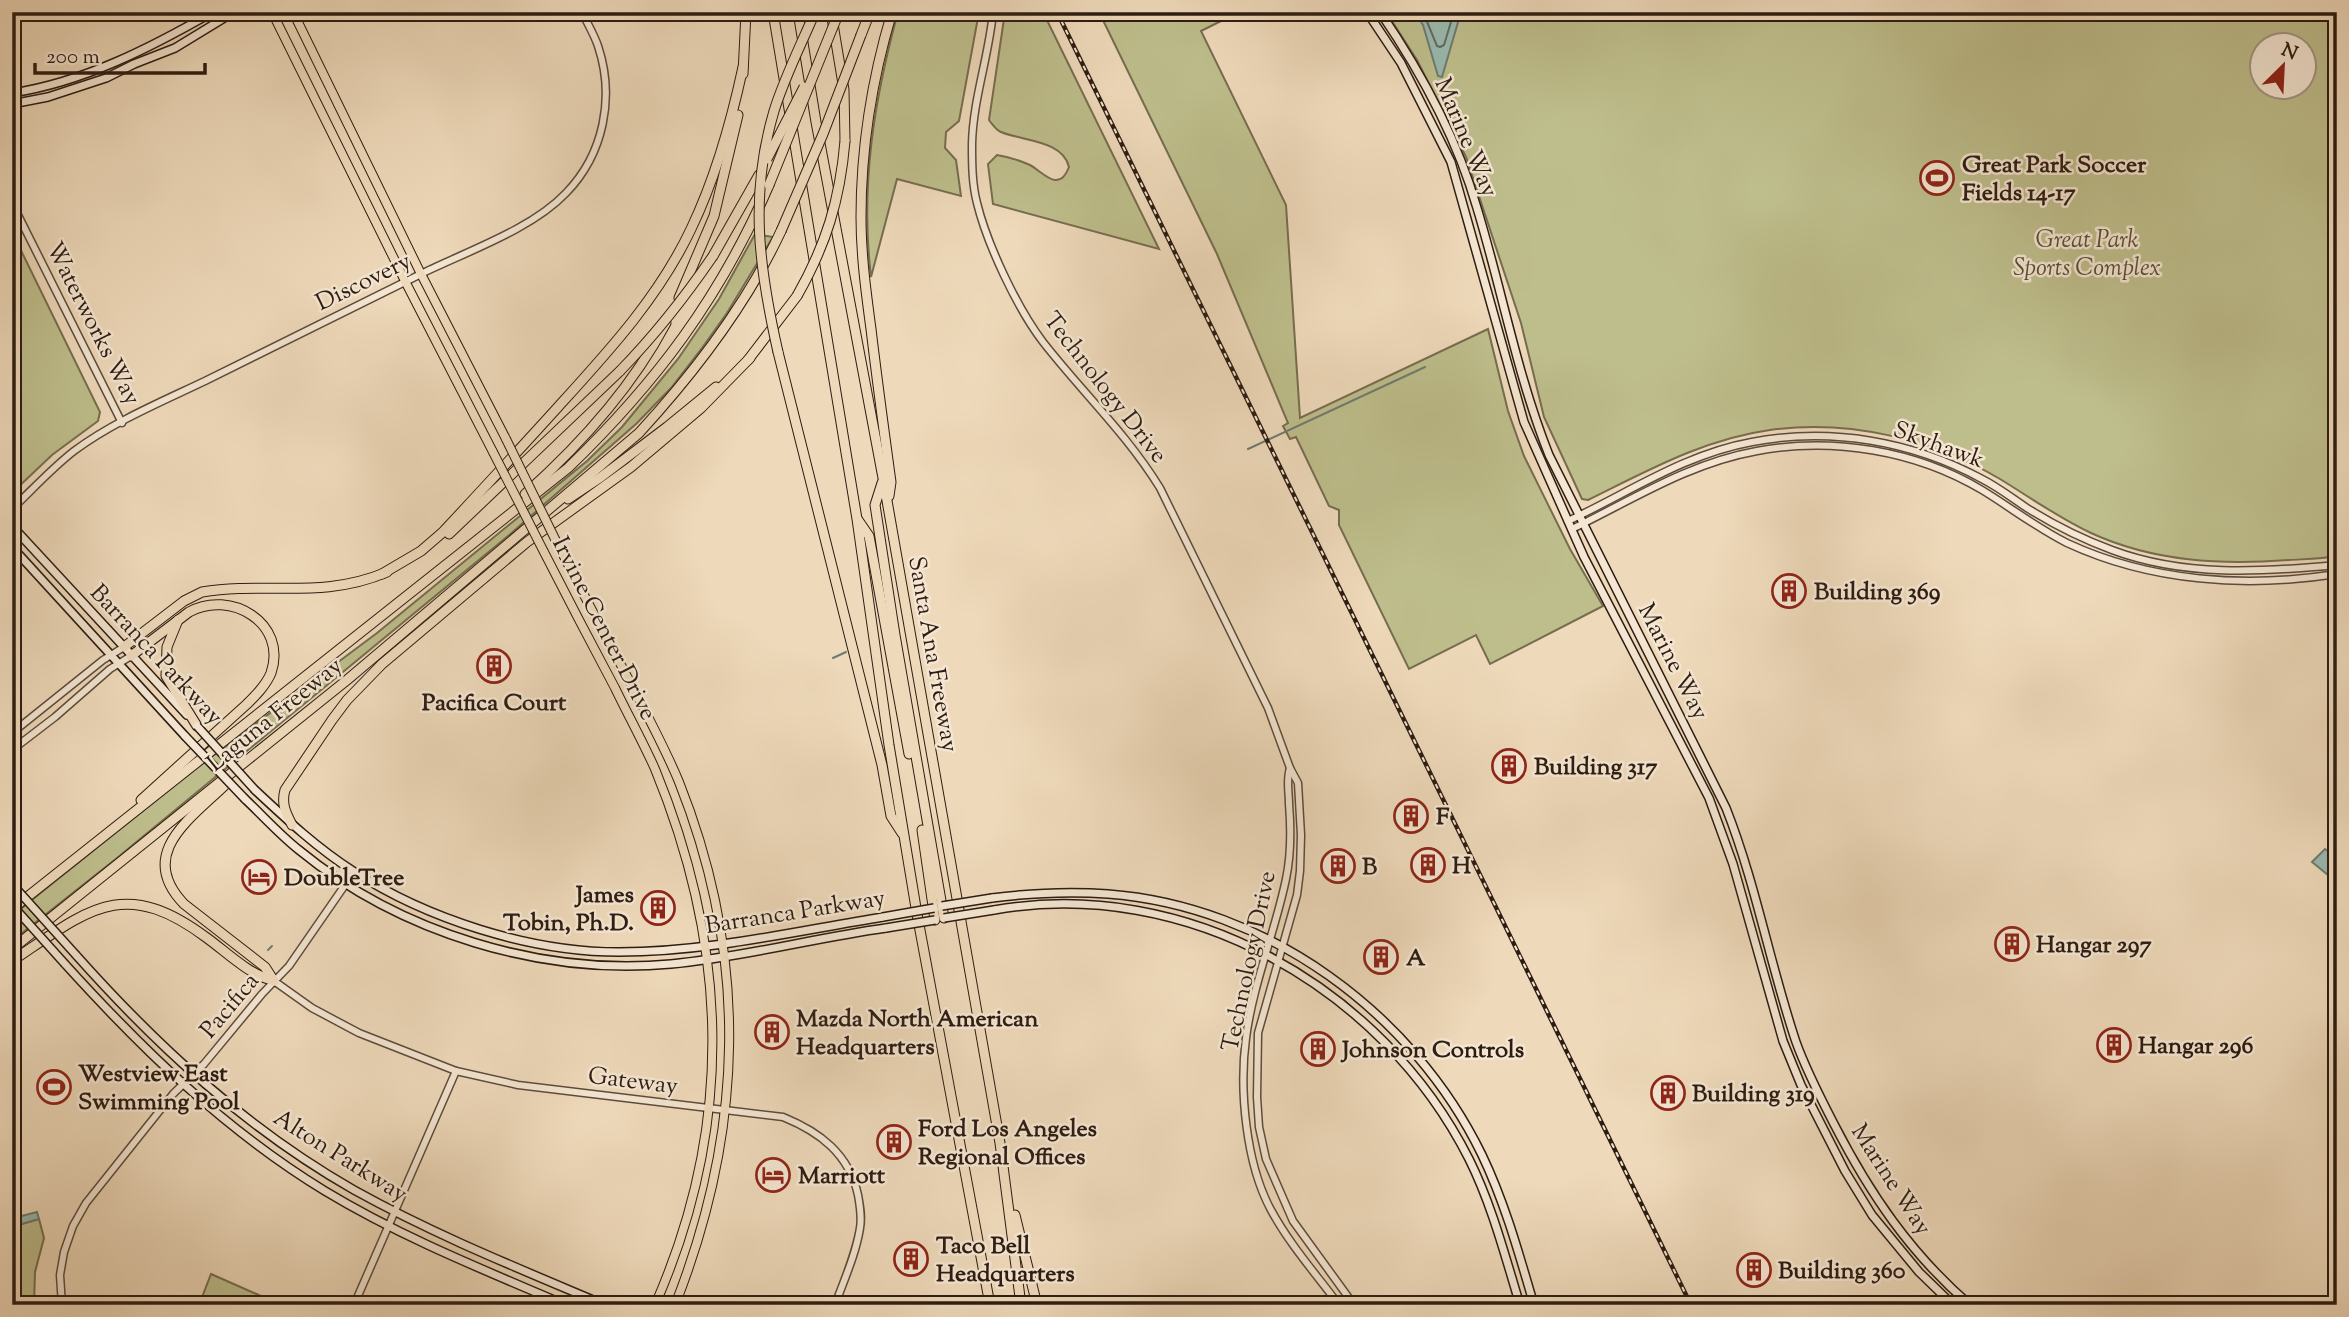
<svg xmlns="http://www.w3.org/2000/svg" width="2349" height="1317" font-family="'Sorts Mill Goudy',serif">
  <rect width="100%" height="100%" fill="#eed9ba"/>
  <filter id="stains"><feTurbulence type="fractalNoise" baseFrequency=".00286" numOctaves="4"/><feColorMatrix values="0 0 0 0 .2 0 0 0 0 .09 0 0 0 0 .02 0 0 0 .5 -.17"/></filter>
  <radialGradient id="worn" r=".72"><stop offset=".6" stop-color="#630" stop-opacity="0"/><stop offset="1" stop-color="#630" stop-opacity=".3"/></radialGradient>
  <g fill="#bebe8c" stroke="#766d4f" stroke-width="2" fill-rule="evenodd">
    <path d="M898,12H979L959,121L946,132L945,148L956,160L961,196L897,179L871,277C860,186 874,100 898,12Z"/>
    <path d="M1005,12H1043L1159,249L993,204L988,164L997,155C1009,157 1019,160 1030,165C1043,172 1059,194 1069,167C1063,140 1022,141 1001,132C996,130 993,125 989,120Z"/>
    <path d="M1099,12H1239L1201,31L1286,205L1300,418L1488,329L1508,411L1524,456L1570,549L1603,606L1490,664L1476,635L1409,669L1339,525V510L1329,506L1296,437L1290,439L1283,426L1288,423L1217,254Z"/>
    <path d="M1386,12H2337V556C2321,559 2305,559 2289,560C2222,565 2154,562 2091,533C2059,518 2031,498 2000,479C1932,439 1849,419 1770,430C1704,439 1647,471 1588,500L1582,499L1544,417L1521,323L1466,157L1417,60ZM2262,46H2304V88H2262Z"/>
    <path d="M12,232L100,412L98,421L52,455L12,493Z"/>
    <path d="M755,234L773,237L727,313L702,348L671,388L636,424L508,536L117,858L12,941V916L191,772L377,633L587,461L622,427L678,359L719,299Z"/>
    <path d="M39,1219L44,1238L35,1272L34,1305H12V1290L21,1259L18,1225Z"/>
    <path d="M211,1274L270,1300L271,1305H199Z"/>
  </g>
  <g fill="#99bab0" stroke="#6e7b71" stroke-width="2">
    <path d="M1415,12H1461L1442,77L1438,76L1423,25Z"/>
    <path d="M2325,849L2337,858V862L2328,875L2312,862Z"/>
    <path d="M37,1212L39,1219L18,1225L21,1259L12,1290V1213L18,1217Z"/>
  </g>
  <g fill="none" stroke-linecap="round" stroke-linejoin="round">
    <path stroke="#636b61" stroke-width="2" d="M1423,12L1437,46L1440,47L1444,45L1454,12"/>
    <g stroke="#6e7b71" stroke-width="2">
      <path d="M1248,449L1425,367"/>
      <path d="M919,614L930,610"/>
      <path d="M833,658L846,652"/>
      <path d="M268,950L272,946"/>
    </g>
    <g stroke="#5d4b3c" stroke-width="9">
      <g id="tertiary">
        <path d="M993,12C989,56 973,99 972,144C972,163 972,184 977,203C987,244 1017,308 1043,342C1082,392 1126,433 1160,488L1268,708L1290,768L1298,783L1301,835L1300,871L1297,895L1258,1033L1257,1097L1259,1127L1266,1159L1293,1221L1354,1305"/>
        <path d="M12,203L122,423"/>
        <path d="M12,509C32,490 52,468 74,451C113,422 161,402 205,381C278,345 351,309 423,273C468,251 532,229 566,193C604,154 615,97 598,46C594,34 587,23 582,12"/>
        <path d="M1568,521C1630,492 1685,454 1752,442C1831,427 1912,441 1982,479C1998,487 2012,498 2027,508C2054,525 2082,539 2112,550C2184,577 2261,572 2337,565"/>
        <path d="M1572,529C1632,500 1689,463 1757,451C1832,437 1915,450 1982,490C2010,507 2037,528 2067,543C2151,582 2246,588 2337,574"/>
        <path d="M12,733L103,660L124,647"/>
        <path d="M12,750L55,717L110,669L131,656"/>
        <path d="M1290,768C1286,781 1289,791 1289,804C1291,828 1291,855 1286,879C1275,932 1253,984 1246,1038C1239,1090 1246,1164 1271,1210C1290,1245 1316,1274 1339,1305"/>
        <path d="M274,981L312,1008L359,1033L456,1071L518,1085L783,1117C820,1132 849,1154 858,1195C860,1206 862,1217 860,1228C856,1254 844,1280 835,1305"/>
        <path d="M62,1305L60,1275L64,1252L73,1226L86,1203L173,1094L204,1064L262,994L289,966L354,872"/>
        <path d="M354,1305L456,1071"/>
      </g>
    </g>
    <g stroke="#2d1c12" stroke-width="10">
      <g id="secondary">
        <path d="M1367,12L1401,63L1451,162L1524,422L1584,557L1709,798L1733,864L1783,1041L1801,1085L1845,1171L1872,1215L1919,1272L1953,1305"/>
        <path d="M1380,12C1421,72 1457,138 1477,208C1502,290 1517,375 1549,455L1726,808C1756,884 1770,965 1796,1042C1806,1070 1820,1097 1834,1124C1870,1194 1910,1253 1970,1305"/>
        <path d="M12,93C84,82 150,48 213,12"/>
        <path d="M12,104L48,97L106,78L134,64L175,48L234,12"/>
        <path d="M12,526L187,715"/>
        <path d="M12,547L185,736"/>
        <path d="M255,790C286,819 317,848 353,871C427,919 530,952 619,952C707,952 796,931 883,917"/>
        <path d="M245,799C263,816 280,835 299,850C400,933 542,976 671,964C744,957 814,938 886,928"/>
        <path d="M992,898C1031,893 1069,891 1108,894C1267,906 1413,1013 1482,1155C1505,1203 1519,1254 1534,1305"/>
        <path d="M994,910C1186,876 1382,987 1469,1159C1492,1205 1505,1256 1520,1305"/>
        <path d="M76,955C158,1047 247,1129 354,1190C435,1235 520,1269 605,1305"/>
        <path d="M65,964C143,1050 225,1130 325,1191C401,1237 484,1270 566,1305"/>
      </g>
    </g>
    <g stroke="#2d1c12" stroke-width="10">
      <g id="primary">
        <path d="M272,12L406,283L493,452"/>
        <path d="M293,12L421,274L506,439"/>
        <path d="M556,541C580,588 605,635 630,682C647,715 665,748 679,782C749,958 744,1130 675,1305"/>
        <path d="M544,552C567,597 591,643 615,688C628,715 643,742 655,769C729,949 734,1126 655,1305"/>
      </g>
    </g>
    <g stroke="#2d1c12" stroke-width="11">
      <g id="motorway">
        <path d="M773,12L857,519L889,745L917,914L990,1305"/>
        <path d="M798,12L816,122L883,478L1000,1143L1021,1305"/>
        <path d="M831,12L844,90L845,141"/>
        <path d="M861,35L870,12"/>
        <path d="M743,74L746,12"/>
        <path d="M713,256L759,175"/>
        <path d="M679,298L714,216L738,115"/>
        <path d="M778,352L882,765L891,816L902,833"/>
        <path d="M748,360L797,296"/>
        <path d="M882,483L875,505L895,635L944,918"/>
        <path d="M525,494C580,445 631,389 666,323"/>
        <path d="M889,496L891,482C884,431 877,380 871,329C866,292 861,255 861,217C861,147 872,79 892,12"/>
        <path d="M568,499L601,477L667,427L716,387"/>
        <path d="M858,520L869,536L909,754"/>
        <path d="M449,534L620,371"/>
        <path d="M382,574L421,551L443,532C481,491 520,449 558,407C608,352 659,297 691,229C716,177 731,123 743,67"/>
        <path d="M178,620L167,647L166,676L197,726"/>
        <path d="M124,647L184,601L202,592C266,581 321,600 387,572"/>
        <path d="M131,656L189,612C230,589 288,623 271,673C266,685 256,695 247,704L141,800"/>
        <path d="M225,785C190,819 136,854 184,904L265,967L274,981"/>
        <path d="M292,825C286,813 281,804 285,790L332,720L347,700L382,664L527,542L631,467L701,408L750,358"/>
        <path d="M922,830L935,920"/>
        <path d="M12,909L568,468C656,383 720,298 769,185"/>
        <path d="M12,949L347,680L639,433C695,372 746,306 781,231"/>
        <path d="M12,961C88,910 123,875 207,938C229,954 248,974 274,981"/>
        <path d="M1015,1215L1037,1305"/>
      </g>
    </g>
    <use href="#tertiary" stroke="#f4e6d2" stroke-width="6"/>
    <use href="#secondary" stroke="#f4e6d2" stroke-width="7"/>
    <use href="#primary" stroke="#eed9ba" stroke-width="8"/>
    <use href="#motorway" stroke="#eed9ba" stroke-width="9"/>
    <g stroke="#2d1c12" stroke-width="4.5">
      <path id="rail" d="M1057,12L1691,1305"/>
    </g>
    <use href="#rail" stroke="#f4e6d2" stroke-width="2" stroke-dasharray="5" stroke-linecap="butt"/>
    <g stroke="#2d1c12" stroke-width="10" stroke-linecap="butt">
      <g id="secondary-bridge">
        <path d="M197,726L255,790"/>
        <path d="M185,736L245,799"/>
        <path d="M12,884L76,955"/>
        <path d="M12,905L65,964"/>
        <path d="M942,906L992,898"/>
        <path d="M883,917L934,908"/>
        <path d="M944,918L994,910"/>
        <path d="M886,928L935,920"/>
      </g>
    </g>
    <g stroke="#2d1c12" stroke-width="10" stroke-linecap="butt">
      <g id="primary-bridge">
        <path d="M506,439L556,541"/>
        <path d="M493,452L544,552"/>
      </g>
    </g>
    <g stroke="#2d1c12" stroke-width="11" stroke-linecap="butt">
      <g id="motorway-bridge">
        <path d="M767,159L804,87"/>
        <path d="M769,185L839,12"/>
        <path d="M781,231L823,134L861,35"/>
        <path d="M797,296C826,245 840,200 845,141"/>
        <path d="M778,352C759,268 749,196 774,111C785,76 801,45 815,12"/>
        <path d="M620,371C655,335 685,297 713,256"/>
      </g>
    </g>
    <use href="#secondary-bridge" stroke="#f4e6d2" stroke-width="7"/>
    <use href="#primary-bridge" stroke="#eed9ba" stroke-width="8"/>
    <use href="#motorway-bridge" stroke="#eed9ba" stroke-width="9"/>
  </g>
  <defs>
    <g id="stadium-ring" transform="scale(1.75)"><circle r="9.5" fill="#f4e6d2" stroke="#8f2418" stroke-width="1.5"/><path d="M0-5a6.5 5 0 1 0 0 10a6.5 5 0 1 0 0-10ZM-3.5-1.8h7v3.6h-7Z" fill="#8f2418"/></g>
    <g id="building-ring" transform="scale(1.75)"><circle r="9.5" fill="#f4e6d2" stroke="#8f2418" stroke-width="1.5"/><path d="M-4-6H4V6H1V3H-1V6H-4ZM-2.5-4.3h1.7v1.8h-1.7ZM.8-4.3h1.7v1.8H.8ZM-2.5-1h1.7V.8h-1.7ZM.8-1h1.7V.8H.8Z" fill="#8f2418"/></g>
    <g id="hotel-ring" transform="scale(1.75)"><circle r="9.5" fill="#f4e6d2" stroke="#8f2418" stroke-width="1.5"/><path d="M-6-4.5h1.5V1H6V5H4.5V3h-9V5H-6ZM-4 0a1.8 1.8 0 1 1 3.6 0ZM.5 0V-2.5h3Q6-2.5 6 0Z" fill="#8f2418"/></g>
  </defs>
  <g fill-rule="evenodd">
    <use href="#stadium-ring" x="1937" y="178"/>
    <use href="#building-ring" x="1789" y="591"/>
    <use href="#building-ring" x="494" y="666"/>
    <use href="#building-ring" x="1509" y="766"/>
    <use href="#building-ring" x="1411" y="816"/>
    <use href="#building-ring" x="1428" y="865"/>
    <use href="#building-ring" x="1338" y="866"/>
    <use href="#hotel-ring" x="259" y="877"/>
    <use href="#building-ring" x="658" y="908"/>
    <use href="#building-ring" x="2012" y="944"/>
    <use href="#building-ring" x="1381" y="957"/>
    <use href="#building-ring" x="772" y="1032"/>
    <use href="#building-ring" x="2114" y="1045"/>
    <use href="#building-ring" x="1318" y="1049"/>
    <use href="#stadium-ring" x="54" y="1087"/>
    <use href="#building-ring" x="1668" y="1093"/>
    <use href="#building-ring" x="894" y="1142"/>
    <use href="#hotel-ring" x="773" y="1175"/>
    <use href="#building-ring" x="911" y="1259"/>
    <use href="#building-ring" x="1754" y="1270"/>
  </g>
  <g text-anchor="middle" stroke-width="5" stroke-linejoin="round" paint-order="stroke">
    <g font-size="24" fill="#2d1c12" stroke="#f4e6d2">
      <text transform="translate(1467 137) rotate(67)" y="8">Marine Way</text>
      <text transform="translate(363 281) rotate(-26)" y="8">Discovery</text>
      <text transform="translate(94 323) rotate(63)" y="8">Waterworks Way</text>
      <text transform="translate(1106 387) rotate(52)" y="8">Technology Drive</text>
      <text transform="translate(1939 444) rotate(20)" y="8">Skyhawk</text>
      <text transform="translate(605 628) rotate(63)" y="8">Irvine Center Drive</text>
      <text transform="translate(157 654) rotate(47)" y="8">Barranca Parkway</text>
      <text transform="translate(934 654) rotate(80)" y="8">Santa Ana Freeway</text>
      <text transform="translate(1674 661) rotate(63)" y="8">Marine Way</text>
      <text transform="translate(274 714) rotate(-39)" y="8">Laguna Freeway</text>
      <text transform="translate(795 911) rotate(-9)" y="8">Barranca Parkway</text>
      <text transform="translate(1248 961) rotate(-78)" y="8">Technology Drive</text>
      <text transform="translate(229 1005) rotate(-50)" y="8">Pacifica</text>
      <text transform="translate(633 1080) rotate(7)" y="8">Gateway</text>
      <text transform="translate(341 1155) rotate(32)" y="8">Alton Parkway</text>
      <text transform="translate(1892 1179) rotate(57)" y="8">Marine Way</text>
    </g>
    <g font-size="24" font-weight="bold" fill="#2d1c12" stroke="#f4e6d2" text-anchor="start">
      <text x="1962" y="172">Great Park Soccer<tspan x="1962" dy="28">Fields 14-17</tspan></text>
      <text x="1814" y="599">Building 369</text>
      <text x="494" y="710" text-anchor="middle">Pacifica Court</text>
      <text x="1534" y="774">Building 317</text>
      <text x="1436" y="824">F</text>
      <text x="1452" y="873">H</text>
      <text x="1362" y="874">B</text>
      <text x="284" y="885">DoubleTree</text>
      <text x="634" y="902" text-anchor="end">James<tspan x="634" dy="28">Tobin, Ph.D.</tspan></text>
      <text x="2036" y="952">Hangar 297</text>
      <text x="1406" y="965">A</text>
      <text x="796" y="1026">Mazda North American<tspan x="796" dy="28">Headquarters</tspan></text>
      <text x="2138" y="1053">Hangar 296</text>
      <text x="1342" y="1057">Johnson Controls</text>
      <text x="78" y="1081">Westview East<tspan x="78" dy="28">Swimming Pool</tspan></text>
      <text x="1692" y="1101">Building 319</text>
      <text x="918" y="1136">Ford Los Angeles<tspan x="918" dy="28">Regional Offices</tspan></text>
      <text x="798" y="1183">Marriott</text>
      <text x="936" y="1253">Taco Bell<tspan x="936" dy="28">Headquarters</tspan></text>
      <text x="1778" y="1278">Building 360</text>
    </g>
    <g font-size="24" font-style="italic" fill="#584d37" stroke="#f4e6d2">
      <text x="2087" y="247">Great Park<tspan x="2087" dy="28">Sports Complex</tspan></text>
    </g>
  </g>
  <rect width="2349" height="1317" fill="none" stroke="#eed9ba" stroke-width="42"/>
  <rect x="14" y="14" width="2321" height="1289" fill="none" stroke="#2d1c12" stroke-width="3.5"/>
  <rect x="21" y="21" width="2307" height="1275" fill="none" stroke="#2d1c12" stroke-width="2"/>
  <g transform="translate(2283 66) rotate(24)"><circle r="33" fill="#f4e6d2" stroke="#a49585" stroke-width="2"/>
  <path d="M0-5L12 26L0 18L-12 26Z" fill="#8f2418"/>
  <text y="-10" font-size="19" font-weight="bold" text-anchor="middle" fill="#2d1c12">N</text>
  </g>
  <path d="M35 63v10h170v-10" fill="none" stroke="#2d1c12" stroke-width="3.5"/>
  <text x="46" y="63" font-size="21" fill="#2d1c12" stroke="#f4e6d2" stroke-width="5" paint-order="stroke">200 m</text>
  <rect width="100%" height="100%" filter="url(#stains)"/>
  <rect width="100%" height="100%" fill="url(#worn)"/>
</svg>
